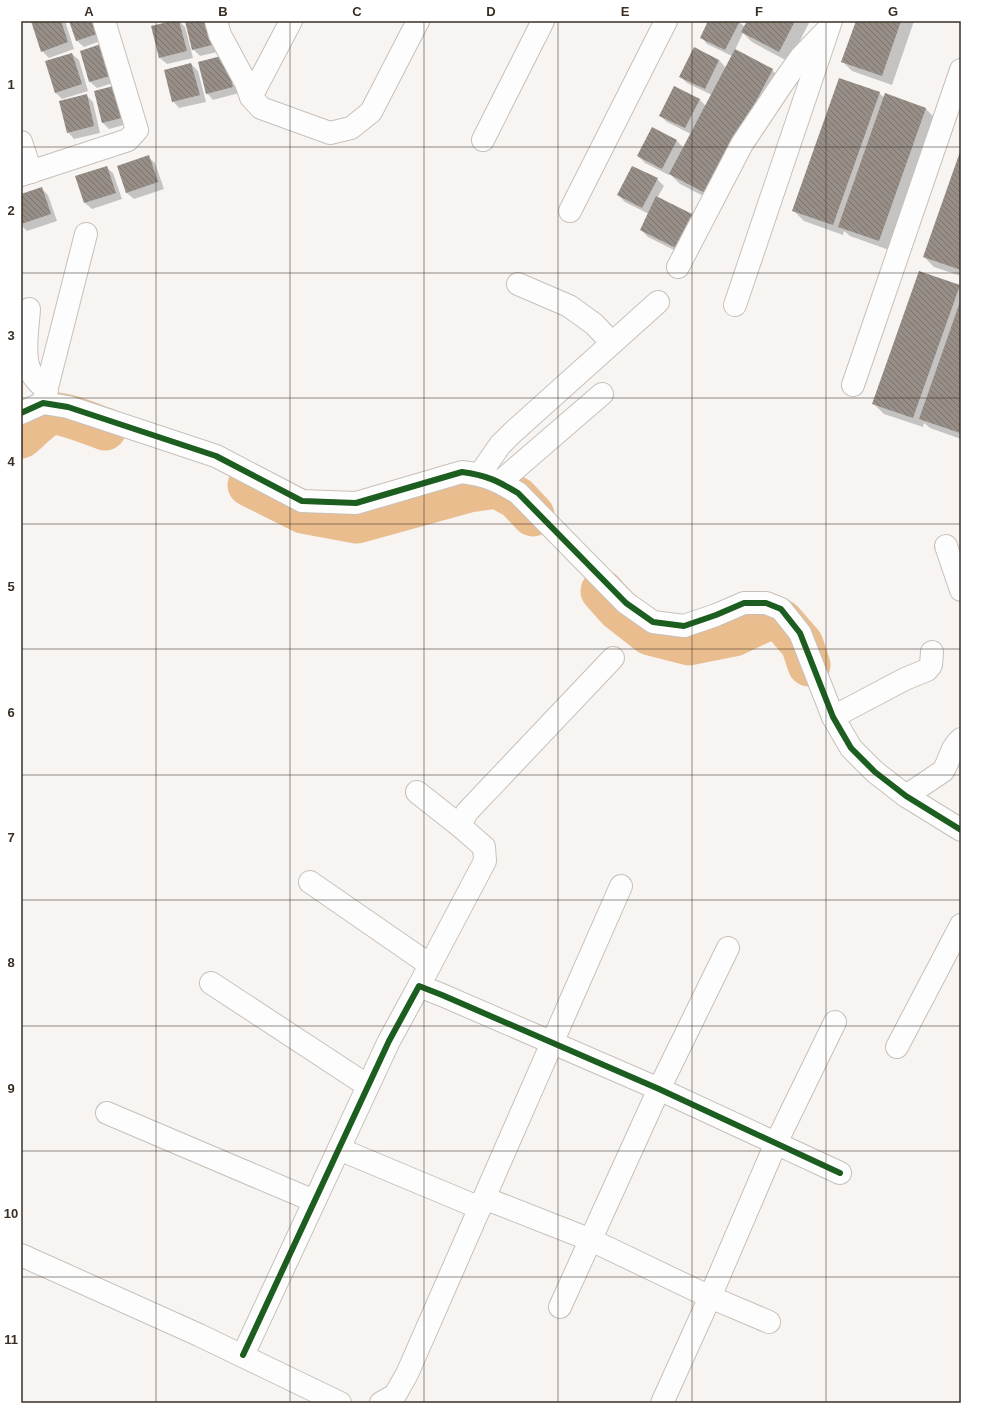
<svg xmlns="http://www.w3.org/2000/svg" width="982" height="1424" font-family="Helvetica,sans-serif">
  <defs>
    <pattern id="building-back-hatch" width="6" height="6" patternUnits="userSpaceOnUse"><rect width="6" height="6" fill="#968e87"/><path d="M-1 5l2 2M0 0l6 6M5-1l2 2" fill="none" stroke="#7b746e"/></pattern>
  </defs>
  <rect width="100%" height="100%" fill="#f7f4f2"/>
  <g fill="#0003">
    <path d="M32,21H65L74,49L49,58L42,51Z"/>
    <path d="M70,21L109,38L84,47L77,41Z"/>
    <path d="M176,21H179L185,27L193,58L167,64L160,58Z"/>
    <path d="M186,21L226,50L200,56L193,49Z"/>
    <path d="M709,21H738L745,27L748,21H810L789,62L752,42L743,33L735,50L772,70L782,80L717,203L680,184L670,174L669,175L645,163L638,156L677,141L684,148L691,134L667,122L660,115L699,99L706,106L712,95L687,83L680,76L694,48L719,60L726,68L732,56L707,44L701,37Z"/>
    <path d="M857,21H914L892,85L852,71L842,61Z"/>
    <path d="M81,51L123,80L97,88L90,82Z"/>
    <path d="M72,54L79,60L88,91L62,99L55,92Z"/>
    <path d="M225,56L239,93L213,100L207,93Z"/>
    <path d="M191,64L198,71L206,102L179,108L173,101Z"/>
    <path d="M95,91L135,122L109,129L102,122Z"/>
    <path d="M879,93L885,98L925,108L935,118L889,250L850,236L844,231L843,235L804,221L794,211Z"/>
    <path d="M86,95L93,102L100,133L74,139L68,132Z"/>
    <path d="M961,151V276L934,267L924,257Z"/>
    <path d="M148,157L155,163L164,189L134,199L127,193L119,166Z"/>
    <path d="M106,167L113,173L122,199L92,209L85,203L77,177Z"/>
    <path d="M657,179L664,186L657,198L686,256L648,237L641,230L649,214L625,202L618,195Z"/>
    <path d="M41,188L48,195L57,221L27,231L21,225V195Z"/>
    <path d="M959,286L961,287V439L930,428L924,423L923,427L884,414L874,404Z"/>
  </g>
  <g fill="none" stroke-linecap="round" stroke-linejoin="round">
    <g stroke="#eabd8f" stroke-width="43">
      <path d="M21,437C29,431 41,417 51,414C60,411 94,425 105,429"/>
      <path d="M249,485L303,512L357,522L469,491L497,487L517,498L533,515"/>
      <path d="M602,591L618,609L650,634L689,644L734,635L770,618L782,621L802,644L809,665"/>
    </g>
  </g>
  <g fill="url(#building-back-hatch)">
    <path d="M31,21H61L68,42L41,52Z"/>
    <path d="M69,21H99L103,32L76,41Z"/>
    <path d="M172,21H179L187,51L159,58L151,26Z"/>
    <path d="M185,21H214L220,43L192,50Z"/>
    <path d="M708,21H740L725,50L700,38Z"/>
    <path d="M747,21H795L779,52L741,32Z"/>
    <path d="M856,21H901L882,76L841,62Z"/>
    <path d="M107,42L117,74L89,82L80,51Z"/>
    <path d="M694,47L719,60L705,89L679,77Z"/>
    <path d="M735,49L773,69L707,194L669,174Z"/>
    <path d="M72,53L82,84L55,93L45,61Z"/>
    <path d="M225,55L233,87L206,94L198,62Z"/>
    <path d="M191,63L200,95L172,102L164,70Z"/>
    <path d="M839,78L880,92L833,225L792,211Z"/>
    <path d="M121,84L129,116L102,123L94,91Z"/>
    <path d="M674,86L700,99L685,128L659,116Z"/>
    <path d="M885,93L926,108L879,241L838,227Z"/>
    <path d="M87,94L94,126L67,133L59,101Z"/>
    <path d="M652,127L677,140L662,169L637,156Z"/>
    <path d="M961,149V270L923,257Z"/>
    <path d="M149,155L158,182L126,193L117,166Z"/>
    <path d="M107,166L116,193L84,203L75,176Z"/>
    <path d="M632,166L658,178L642,208L617,195Z"/>
    <path d="M42,187L51,214L21,224V194Z"/>
    <path d="M656,196L696,216L680,250L640,230Z"/>
    <path d="M919,271L960,285L913,418L872,404Z"/>
    <path d="M961,299V429L960,433L919,419Z"/>
  </g>
  <g fill="none" stroke-linecap="round" stroke-linejoin="round">
    <g stroke="#c7c0ba" stroke-width="24">
      <g id="minor">
        <path d="M216,21L220,35L246,83L251,97L261,108L330,133L351,128L371,112L418,21"/>
        <path d="M251,97L291,21"/>
        <path d="M483,140L543,21"/>
        <path d="M21,142L31,172"/>
        <path d="M21,175L128,140L137,130L104,21"/>
        <path d="M570,211L666,21"/>
        <path d="M678,267L742,144L782,84L801,57L824,33"/>
        <path d="M518,284L569,306L594,324L612,343"/>
        <path d="M735,305L831,21"/>
        <path d="M29,309C28,326 23,352 29,368C32,377 40,384 47,390"/>
        <path d="M853,385L961,70"/>
        <path d="M43,403L86,234"/>
        <path d="M21,413L43,403L68,407L216,456L302,501L356,503L462,472C486,475 498,481 518,493L626,603L653,622L684,626L716,615L744,603H766L781,609L800,633L833,717L851,748L875,772L906,796L961,830"/>
        <path d="M480,474L500,445L512,433L658,302"/>
        <path d="M500,482L602,394"/>
        <path d="M946,546L961,590"/>
        <path d="M833,717L905,679L927,670L931,665L932,652"/>
        <path d="M417,792L460,826"/>
        <path d="M906,796L943,771C950,761 950,748 961,739"/>
        <path d="M310,882L430,965"/>
        <path d="M211,983L368,1086"/>
        <path d="M419,986L485,861L484,847L460,826L467,812L613,658"/>
        <path d="M897,1047L961,925"/>
        <path d="M107,1113L314,1201"/>
        <path d="M339,1149L480,1208"/>
        <path d="M484,1198L591,1240L710,1297L769,1322"/>
        <path d="M21,1255L199,1335L340,1403"/>
        <path d="M560,1307L659,1089L728,948"/>
        <path d="M243,1355L389,1041L419,986L442,995L659,1089L840,1173"/>
        <path d="M381,1403L395,1395L407,1374L552,1043L621,886"/>
        <path d="M662,1403L710,1297L776,1143L835,1022"/>
      </g>
    </g>
    <use href="#minor" stroke="#fefdfd" stroke-width="22"/>
    <g stroke="#fff" stroke-width="8">
      <g id="cycleway">
        <path d="M21,413L43,403L68,407L216,456L302,501L356,503L462,472C486,475 498,481 518,493L626,603L653,622L684,626L716,615L744,603H766L781,609L800,633L833,717L851,748L875,772L906,796L961,830"/>
        <path d="M243,1355L389,1041L419,986L442,995L659,1089L840,1173"/>
      </g>
    </g>
    <use href="#cycleway" stroke="#1b5e20" stroke-width="6"/>
  </g>
  <path fill="none" stroke="#3a2f24" stroke-width="1" stroke-opacity="0.55" d="M156,21V1403M290,21V1403M424,21V1403M558,21V1403M692,21V1403M826,21V1403M21,147H961M21,273H961M21,398H961M21,524H961M21,649H961M21,775H961M21,900H961M21,1026H961M21,1151H961M21,1277H961"/>
  <rect width="982" height="1424" fill="none" stroke="#ffffff" stroke-width="44"/>
  <rect x="22" y="22" width="938" height="1380" fill="none" stroke="#3a2f24" stroke-width="1.5"/>
  <g font-size="13" text-anchor="middle" font-weight="bold" fill="#3a2f24">
    <text x="89" y="16">A</text>
    <text x="223" y="16">B</text>
    <text x="357" y="16">C</text>
    <text x="491" y="16">D</text>
    <text x="625" y="16">E</text>
    <text x="759" y="16">F</text>
    <text x="893" y="16">G</text>
    <text x="11" y="89">1</text>
    <text x="11" y="215">2</text>
    <text x="11" y="340">3</text>
    <text x="11" y="466">4</text>
    <text x="11" y="591">5</text>
    <text x="11" y="717">6</text>
    <text x="11" y="842">7</text>
    <text x="11" y="967">8</text>
    <text x="11" y="1093">9</text>
    <text x="11" y="1218">10</text>
    <text x="11" y="1344">11</text>
  </g>
</svg>
